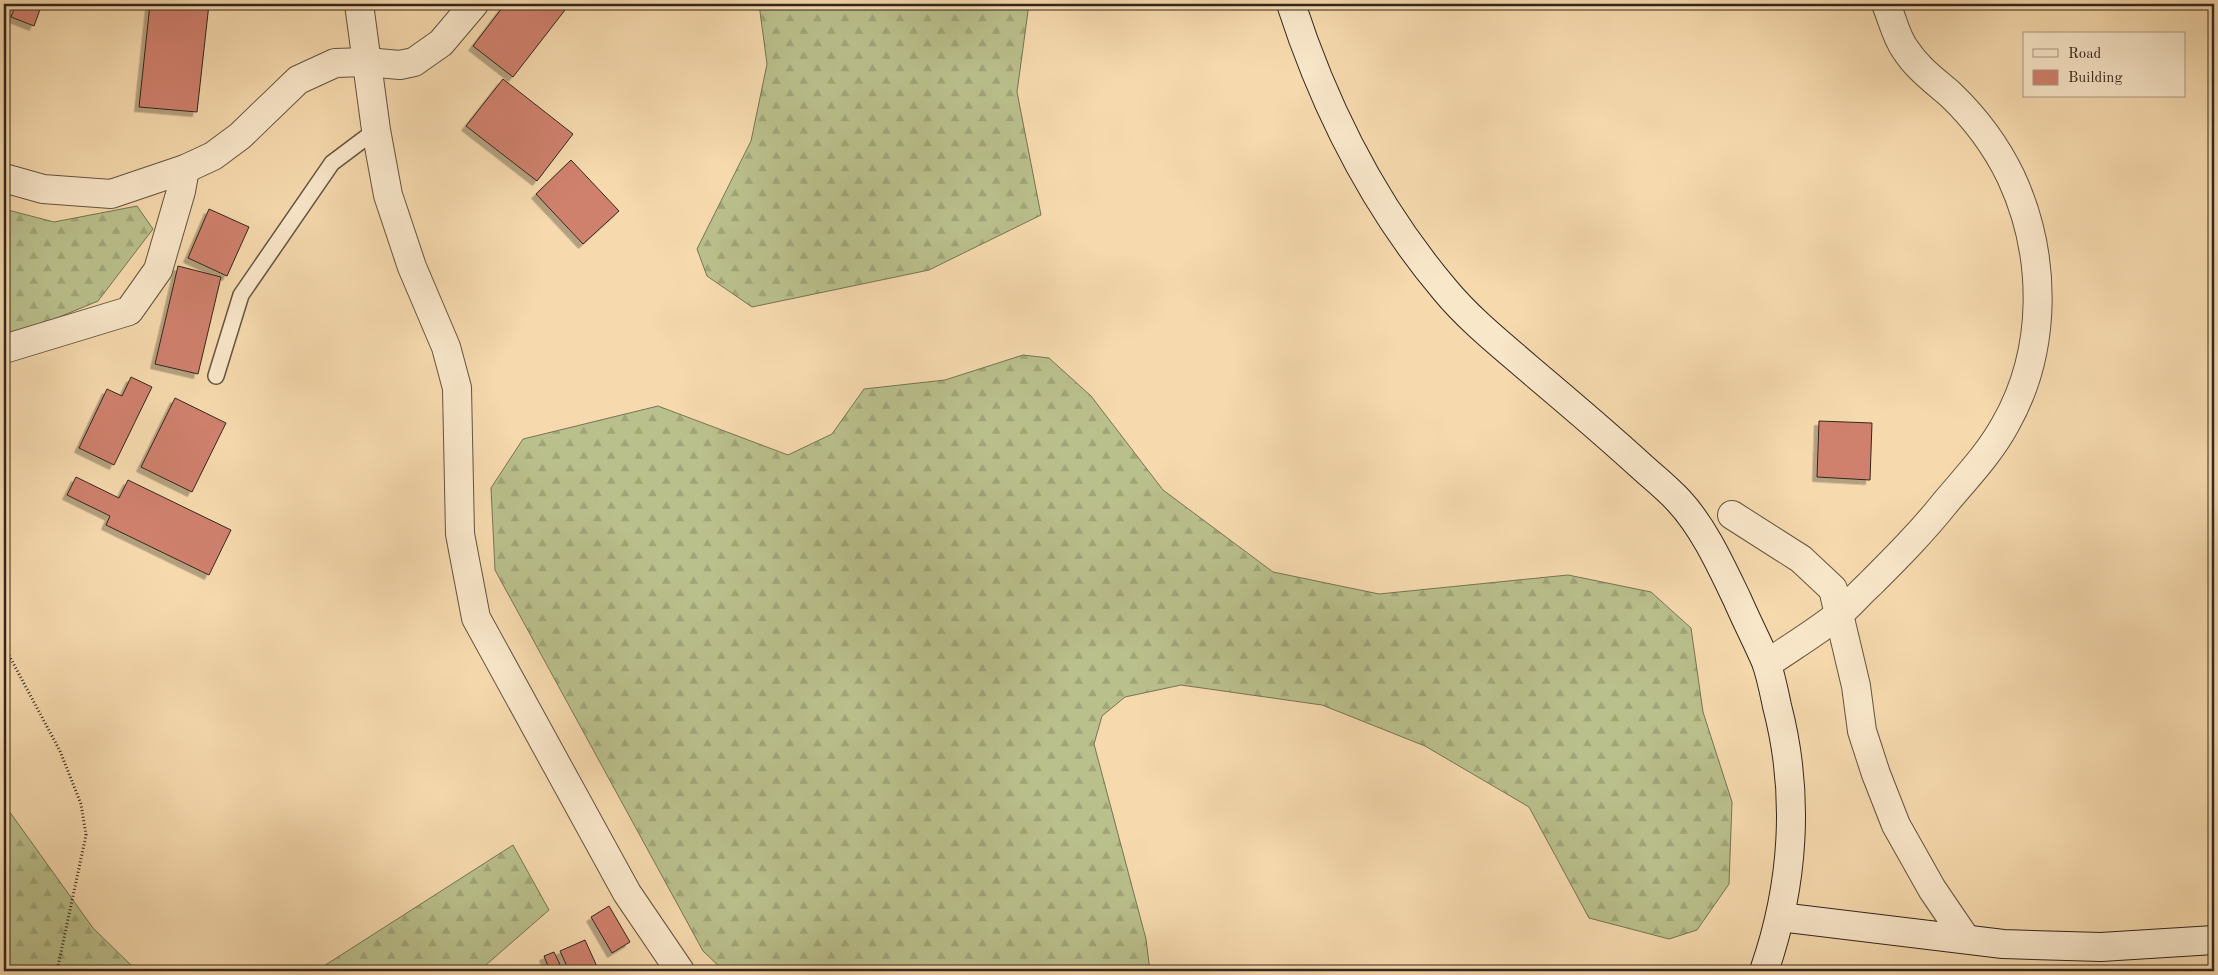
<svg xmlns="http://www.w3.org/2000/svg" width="2218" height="975" font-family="'Old Standard TT',serif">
  <defs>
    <pattern id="forest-firs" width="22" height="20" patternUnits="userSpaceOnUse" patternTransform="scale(1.25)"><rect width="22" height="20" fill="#bac08c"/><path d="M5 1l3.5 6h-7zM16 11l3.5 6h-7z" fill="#a0a578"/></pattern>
    <filter id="shadow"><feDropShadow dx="-4.5" dy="4.5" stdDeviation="0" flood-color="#0004"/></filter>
  </defs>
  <rect width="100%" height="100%" fill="#f6daae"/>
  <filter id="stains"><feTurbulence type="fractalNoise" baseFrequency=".004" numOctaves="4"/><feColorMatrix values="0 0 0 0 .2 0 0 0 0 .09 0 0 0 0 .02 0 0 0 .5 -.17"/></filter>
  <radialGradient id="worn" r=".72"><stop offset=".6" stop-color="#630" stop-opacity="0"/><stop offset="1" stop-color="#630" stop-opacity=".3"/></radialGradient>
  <g fill="url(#forest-firs)" stroke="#767454">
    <path d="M759,4H1029L1017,92L1041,215L929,270L752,307L707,276L697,249L751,141L767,64Z"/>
    <path d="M137,206L153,229L98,301L4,340V209L54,222Z"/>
    <path d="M1023,355L1049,358L1091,396L1163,490L1273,572L1379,594L1568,575L1651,592L1691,628L1703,712L1732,802L1729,884L1697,930L1669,939L1589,918L1529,807L1425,746L1322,705L1181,685L1125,697L1102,716L1094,744L1146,939L1150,971H724L703,951L495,570L491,488L523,439L658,406L788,455L832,434L864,389L945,380Z"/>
    <path d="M4,804L93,928L137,971H4Z"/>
    <path d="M513,845L549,910L479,971H316Z"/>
  </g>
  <g fill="#d0816e" stroke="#32271c" filter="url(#shadow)">
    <path d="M16,4H42L34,26L11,17Z"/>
    <path d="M150,4H209L197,112L139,107Z"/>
    <path d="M505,4H557L565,10L513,77L473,46Z"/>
    <path d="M503,79L573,134L537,181L466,126Z"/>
    <path d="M571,160L619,211L583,244L536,194Z"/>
    <path d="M209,209L249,227L227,276L188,258Z"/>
    <path d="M178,266L221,277L198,374L155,364Z"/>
    <path d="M131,377L152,387L114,465L79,448L107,389L122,396Z"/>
    <path d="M175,398L226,423L192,492L141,467Z"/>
    <path d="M1819,421L1872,423L1870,480L1817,477Z"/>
    <path d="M76,477L119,498L128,480L231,530L209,575L106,525L110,516L67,495Z"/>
    <path d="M609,906L630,942L612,953L591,917Z"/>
    <path d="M585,940L599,971H569L560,951Z"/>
    <path d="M554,952L563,971H550L544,956Z"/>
  </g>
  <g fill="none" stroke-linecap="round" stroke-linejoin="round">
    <g stroke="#635440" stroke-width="18">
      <path id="lane" d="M216,376L241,295L332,163L376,130"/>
    </g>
    <g stroke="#635440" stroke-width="30">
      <g id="street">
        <path d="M359,4L376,130L388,195L412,267L446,347L457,388L460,534L476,618L627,893L680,971"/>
        <path d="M4,178L43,189L111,194L185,169L213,156L240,136L298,80L335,63L366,62L400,65L414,62L441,43L474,4"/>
        <path d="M4,349L129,311L158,270L181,191L185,169"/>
        <path d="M1732,515L1801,559L1833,589L1856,686L1862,731L1876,774L1896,825L1932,889L1966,939"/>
        <path d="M1767,664C1790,648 1815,633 1838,615C1849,606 1859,594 1870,584C1896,558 1922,532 1945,503C1966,478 1989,454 2005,425C2048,350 2047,255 2011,177C1996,146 1976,119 1951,95C1934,80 1917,68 1905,49C1896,37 1892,18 1886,4"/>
      </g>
    </g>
    <g stroke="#32271c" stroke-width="30">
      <g id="secondary">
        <path d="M1291,4C1325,109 1373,205 1445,290C1469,319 1499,343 1528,368C1566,400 1604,432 1641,466C1653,477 1667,488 1679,501C1704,528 1721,566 1737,599C1746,620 1757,641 1766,662C1771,676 1774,692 1777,706C1800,794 1794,885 1764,971"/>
        <path d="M1780,917L2003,944L2101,947L2214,940"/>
      </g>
    </g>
    <path stroke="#32271c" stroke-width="3" stroke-dasharray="1 2.5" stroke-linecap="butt" d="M4,646L60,751L81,804L86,835L57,971"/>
    <use href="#lane" stroke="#f9e7ca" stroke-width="15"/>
    <use href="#street" stroke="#f9e7ca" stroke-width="28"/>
    <use href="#secondary" stroke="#f9e7ca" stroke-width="28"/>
  </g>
  <rect width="2218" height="975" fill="none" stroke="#f6daae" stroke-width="20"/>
  <rect x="5" y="5" width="2208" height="965" fill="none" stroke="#32271c" stroke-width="2.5"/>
  <rect x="10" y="10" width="2198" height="955" fill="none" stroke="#32271c"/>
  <rect x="2023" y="32" width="162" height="65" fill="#f9e7ca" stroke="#a99a84"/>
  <rect x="2033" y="49" width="25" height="8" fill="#f9e7ca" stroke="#a99a84"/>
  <text x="2068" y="58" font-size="15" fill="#32271c">Road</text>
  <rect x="2033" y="70" width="25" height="15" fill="#d0816e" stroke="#a99a84"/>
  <text x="2068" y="82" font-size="15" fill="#32271c">Building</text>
  <rect width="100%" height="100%" filter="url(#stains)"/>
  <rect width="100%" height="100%" fill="url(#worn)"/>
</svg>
